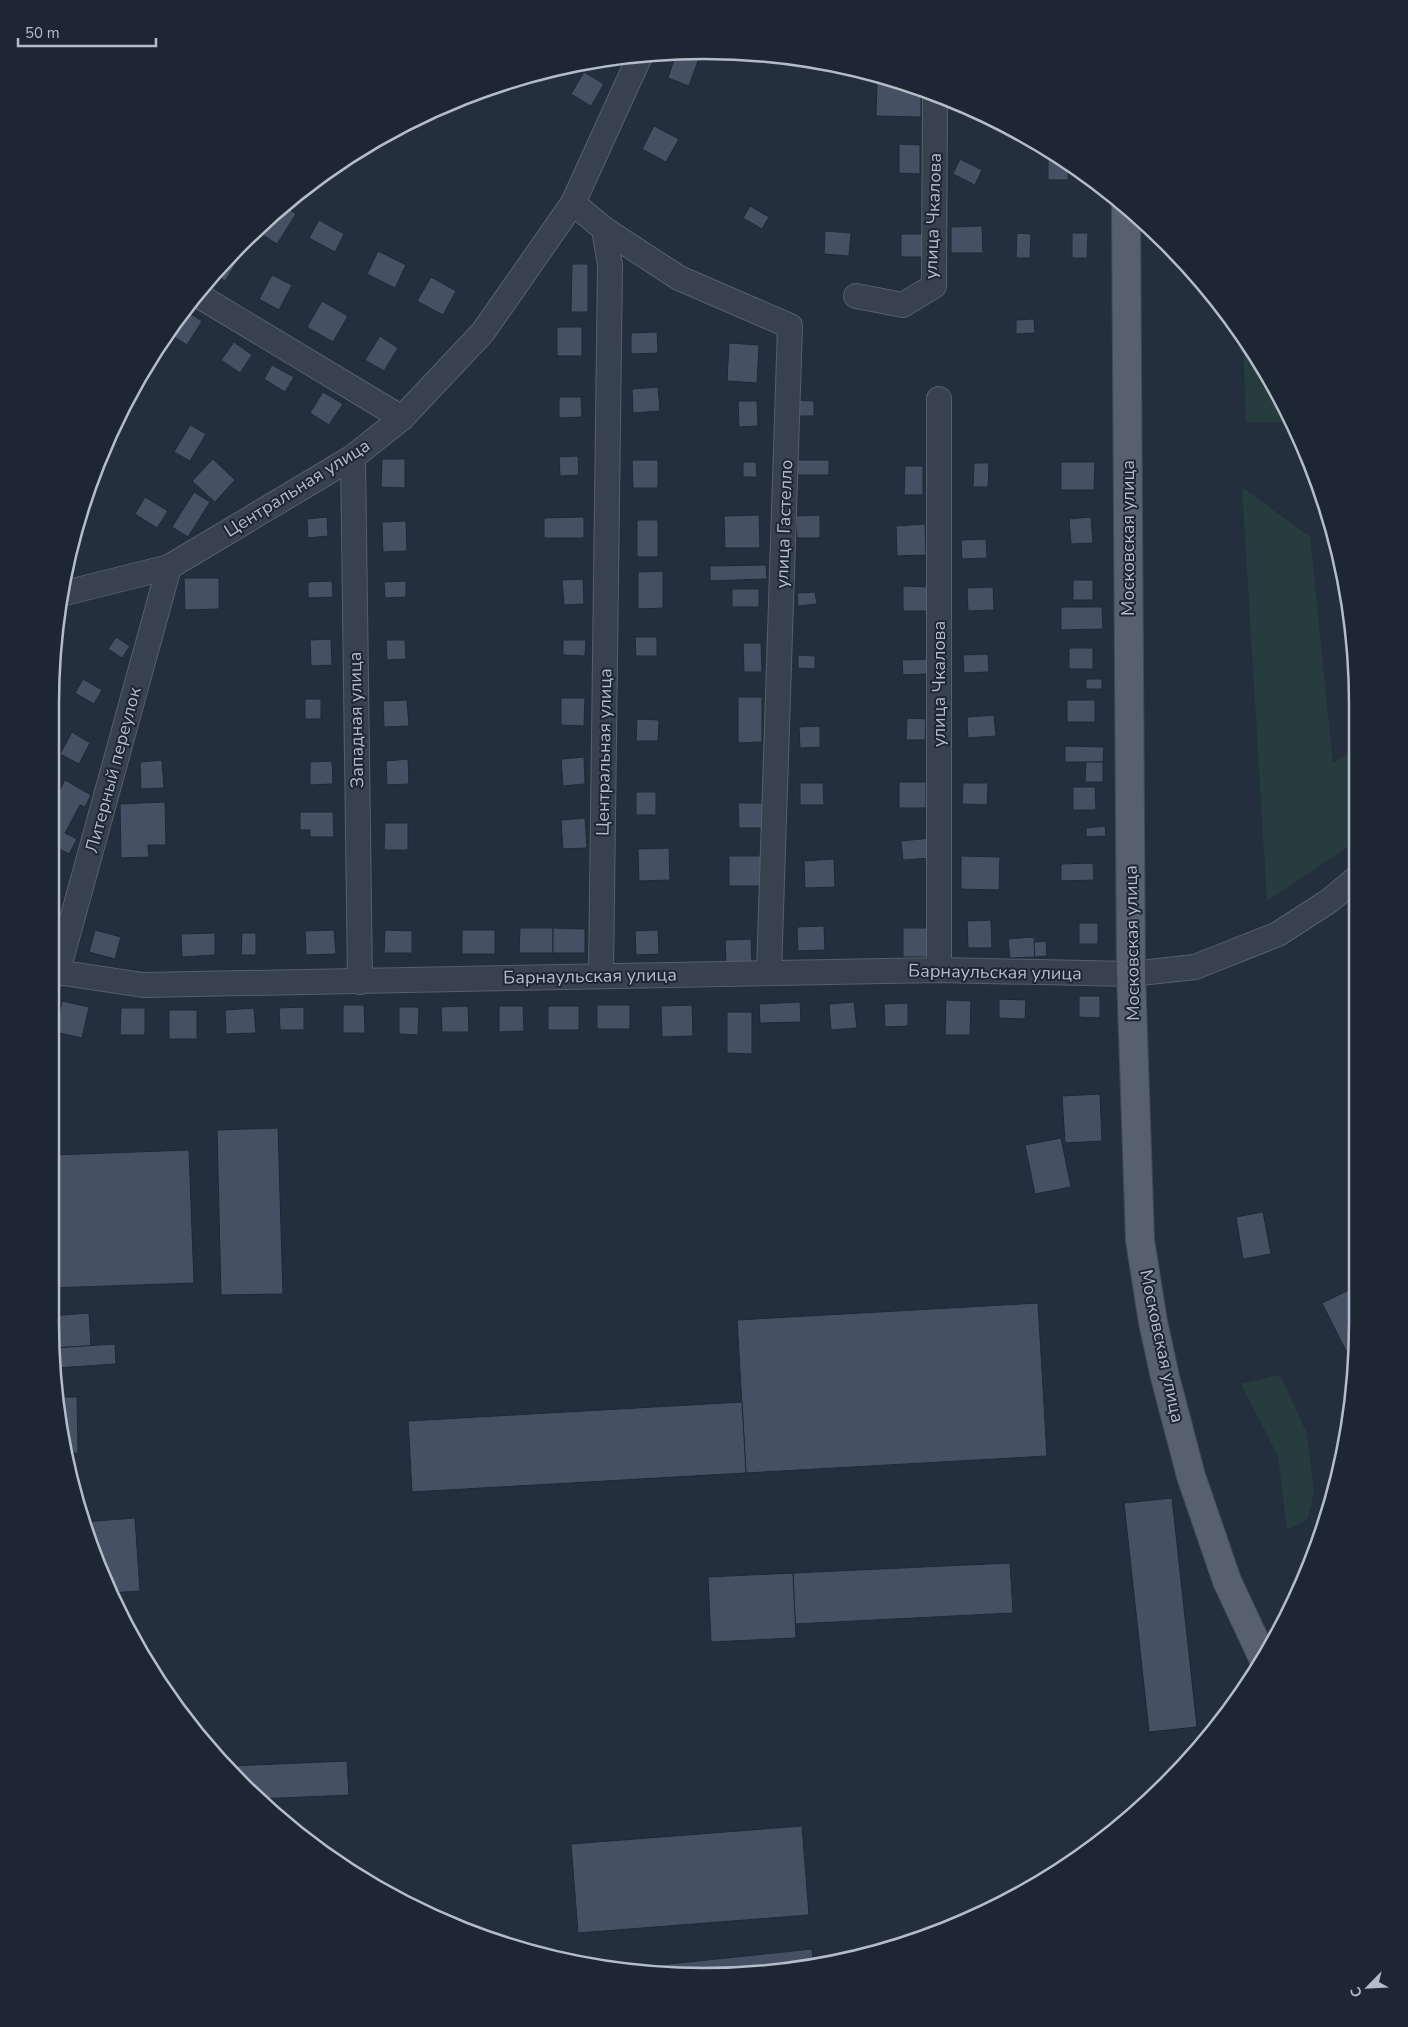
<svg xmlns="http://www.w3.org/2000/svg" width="1408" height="2027" font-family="'Nunito Sans',sans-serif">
  <rect width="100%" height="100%" fill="#242f3e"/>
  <g fill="#263c3f">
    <path d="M1243,334L1290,414L1293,423L1246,422Z"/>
    <path d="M1242,487L1310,537L1333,763L1358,748V840L1267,901Z"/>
    <path d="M1280,1375L1307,1434L1314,1493L1307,1520L1287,1530L1278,1456L1241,1384Z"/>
  </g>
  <g fill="#455162" stroke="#1f2835">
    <path d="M682,52L699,58L689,86L668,78L676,53Z"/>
    <path d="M584,72L604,84L591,106L571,94Z"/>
    <path d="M877,80L891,81L921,90V117L876,116Z"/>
    <path d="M654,126L679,139L666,162L642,149Z"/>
    <path d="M899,144L920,145V174L899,173Z"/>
    <path d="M1048,156H1059L1069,161L1068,180H1048Z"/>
    <path d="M960,159L982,170L975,185L953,174Z"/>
    <path d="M285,206L296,214L277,244L255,230Z"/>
    <path d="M750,206L769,217L762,229L743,218Z"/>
    <path d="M319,220L344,234L335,252L309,238Z"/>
    <path d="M982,226L983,253H951V227Z"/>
    <path d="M825,231L851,233L849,256L824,254Z"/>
    <path d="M1017,233L1031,234L1030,258H1016Z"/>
    <path d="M1072,233H1088L1087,258H1072Z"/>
    <rect x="901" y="234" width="22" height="23"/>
    <path d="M378,251L406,265L395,288L367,274Z"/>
    <path d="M231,254L239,259L225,281L213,274Z"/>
    <path d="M572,264H588V312H571Z"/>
    <path d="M272,275L292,285L279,310L259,299Z"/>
    <path d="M431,277L456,291L443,315L417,301Z"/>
    <path d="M322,301L348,316L333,342L307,327Z"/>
    <path d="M183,309L202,321L187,345L168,333Z"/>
    <path d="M1034,319L1035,333L1016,334V320Z"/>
    <rect x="557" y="327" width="25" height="29"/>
    <path d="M657,332L658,353L631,354V333Z"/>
    <path d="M380,336L398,348L384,371L365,360Z"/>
    <path d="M234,342L252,355L240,373L221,360Z"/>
    <path d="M729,343L759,345L757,383L727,381Z"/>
    <path d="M272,365L294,377L285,392L264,379Z"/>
    <path d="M658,387L660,411L633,413L632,389Z"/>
    <path d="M323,392L343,404L329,425L310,413Z"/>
    <path d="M559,397H581L582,417L559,418Z"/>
    <path d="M795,400L814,401V416H795Z"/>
    <path d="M738,401H757L758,426L739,427Z"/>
    <path d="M190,425L206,434L190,461L174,452Z"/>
    <path d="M578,456L579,475L560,476L559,457Z"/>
    <path d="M213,459L235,480L215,502L192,481Z"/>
    <path d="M382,459H405V488L381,487Z"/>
    <path d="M632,460H658V488H633Z"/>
    <rect x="796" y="460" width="33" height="15"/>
    <path d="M743,462H756L757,477H743Z"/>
    <path d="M1061,462H1095L1094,490H1061Z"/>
    <path d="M974,463H989L988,487H973Z"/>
    <path d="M905,466H923V495H904Z"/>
    <path d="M194,492L210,502L188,537L172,527Z"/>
    <path d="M145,497L168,511L157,528L135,514Z"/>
    <path d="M759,515L760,548H725L724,516Z"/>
    <path d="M820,515V538H797L796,516Z"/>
    <path d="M327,517L328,536L308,538L307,519Z"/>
    <path d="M584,517V538H544V518Z"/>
    <path d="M1091,517L1093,543L1071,544L1069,519Z"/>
    <rect x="637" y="520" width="21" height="37"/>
    <path d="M406,521L407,551L383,552L382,522Z"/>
    <path d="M925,524L926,555L897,556L896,526Z"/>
    <path d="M986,539L987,558L962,559L961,540Z"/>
    <path d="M766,565L767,579L710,581V566Z"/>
    <path d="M663,571V608L638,609V572Z"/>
    <path d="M184,578H219V609L185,610Z"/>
    <path d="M583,579L584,604L564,605L562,580Z"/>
    <rect x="1073" y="580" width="20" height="20"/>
    <path d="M332,581L333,597L308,598V582Z"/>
    <path d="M406,581V597L385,598L384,582Z"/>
    <path d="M903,586L928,587V611H903Z"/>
    <path d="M993,587L994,610L968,611L967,588Z"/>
    <rect x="732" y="589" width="27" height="18"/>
    <path d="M815,592L817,604L798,606L797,593Z"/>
    <path d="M1061,607H1102L1103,629L1061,630Z"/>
    <path d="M116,637L130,646L122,658L108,649Z"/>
    <path d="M635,637H657V656H636Z"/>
    <path d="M331,639L332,665L311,666L310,640Z"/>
    <path d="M386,640H405L406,659L387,660Z"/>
    <path d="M563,640H586L585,656L563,655Z"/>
    <path d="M743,643H761L762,672H744Z"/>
    <rect x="1069" y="648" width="24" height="21"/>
    <path d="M988,654L989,672L964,673L963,655Z"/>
    <path d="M798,655L815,656V669L798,668Z"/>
    <path d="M927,659V674L903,675L902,660Z"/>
    <path d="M83,679L102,690L94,704L75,693Z"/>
    <rect x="1086" y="679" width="16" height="10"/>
    <path d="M738,697H762V742L738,743Z"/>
    <path d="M561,698H585L584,726L561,725Z"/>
    <rect x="305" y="699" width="16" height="20"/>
    <path d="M407,700L409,726L384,727L383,701Z"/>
    <rect x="1067" y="700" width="28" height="22"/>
    <path d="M994,715L996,736L968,738L967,717Z"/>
    <path d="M907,718L926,719L925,740H906Z"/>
    <path d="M637,719L659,720L658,741H636Z"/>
    <path d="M820,726V747L800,748L799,727Z"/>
    <path d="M72,732L90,743L79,764L60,754Z"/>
    <path d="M1065,746L1104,747L1103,762H1065Z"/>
    <path d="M584,757L585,784L563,786L561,759Z"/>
    <path d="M408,759L409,784L387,785L386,761Z"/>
    <path d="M162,760L164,788L141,789L140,762Z"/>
    <path d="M332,761L333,784L310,785V762Z"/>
    <path d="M1086,762H1103V782H1085Z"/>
    <path d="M65,780L91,795L85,807L80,805L65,833L77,839L69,854L50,844V808Z"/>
    <rect x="899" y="782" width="27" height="26"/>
    <path d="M800,783H823L824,805H800Z"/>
    <path d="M963,783H988L987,805L962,804Z"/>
    <path d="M1073,787H1095L1096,810H1073Z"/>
    <rect x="636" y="792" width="20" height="23"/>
    <path d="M165,802L166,845H148L149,857L121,858L120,804Z"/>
    <path d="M738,803H764L765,828H739Z"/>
    <path d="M300,812H333L334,837H310V830H300Z"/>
    <path d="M585,818L587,848L563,849L561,820Z"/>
    <path d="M385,823H408V850H384Z"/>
    <path d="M1105,826L1106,836L1086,837V828Z"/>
    <path d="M931,838L932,858L903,860L901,841Z"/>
    <path d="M669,848L670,880L639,881L638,849Z"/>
    <rect x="729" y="856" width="36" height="30"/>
    <path d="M961,856L1000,857L999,890L961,889Z"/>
    <path d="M834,859L835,887L805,888L804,861Z"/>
    <path d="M1093,863L1094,880L1061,881V864Z"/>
    <path d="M991,920L992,948H968L967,921Z"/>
    <rect x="1079" y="923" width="19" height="21"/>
    <path d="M824,926L825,950L798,951L797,927Z"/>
    <path d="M520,928H553V953H519Z"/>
    <path d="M553,928L585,929V953H553Z"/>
    <rect x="903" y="928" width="27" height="29"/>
    <path d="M95,930L121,937L115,959L89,952Z"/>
    <path d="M334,930L336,954L306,955L305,931Z"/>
    <path d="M385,930L412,931V953H384Z"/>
    <rect x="462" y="930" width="33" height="24"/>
    <path d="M658,930L659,954L636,955L635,931Z"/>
    <path d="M215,933V955L182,957L181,934Z"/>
    <path d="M242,933H256V955H241Z"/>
    <path d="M1034,937L1035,957L1010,958L1008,939Z"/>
    <path d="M751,939L752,963L726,964L725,940Z"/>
    <path d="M1046,941L1047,956L1035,957L1034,942Z"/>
    <path d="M1079,996H1100V1018L1079,1017Z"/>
    <path d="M999,999L1026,1000L1025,1019L999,1018Z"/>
    <path d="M946,1000L971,1001L970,1035H945Z"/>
    <path d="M62,1001L89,1007L82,1038L55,1032Z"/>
    <path d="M800,1002L801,1022L760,1023L759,1004Z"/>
    <path d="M854,1002L857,1028L831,1030L829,1004Z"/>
    <path d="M908,1003V1026L885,1027L884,1004Z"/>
    <path d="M343,1005H364L365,1033H343Z"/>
    <rect x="597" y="1005" width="33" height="24"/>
    <path d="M692,1005L693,1036L662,1037L661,1006Z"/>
    <path d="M468,1006L469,1032H442L441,1007Z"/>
    <path d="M499,1006H523L524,1031L499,1032Z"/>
    <rect x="548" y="1006" width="31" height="24"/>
    <path d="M304,1007V1030H280L279,1008Z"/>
    <path d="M399,1007H419L418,1035L399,1034Z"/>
    <path d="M121,1008H145V1035H120Z"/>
    <path d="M254,1008L256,1033L226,1034L225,1010Z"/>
    <rect x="169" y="1010" width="28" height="29"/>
    <path d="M727,1012H752V1054L727,1053Z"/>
    <path d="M1100,1094L1102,1141L1065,1143L1062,1096Z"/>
    <path d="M278,1128L283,1294L221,1295L217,1130Z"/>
    <path d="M1061,1138L1071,1187L1035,1194L1025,1145Z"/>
    <path d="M189,1150L194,1283L50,1288V1229H56L53,1155Z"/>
    <path d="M1263,1212L1271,1254L1243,1259L1236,1217Z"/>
    <path d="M1349,1290L1358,1307V1323L1355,1349L1347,1353L1322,1303Z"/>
    <path d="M1038,1303L1047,1456L746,1473L737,1320Z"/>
    <path d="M89,1313L91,1346L53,1348L50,1316Z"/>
    <path d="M115,1344L116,1364L56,1368L53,1348Z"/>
    <path d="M60,1397H77L78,1453H67Z"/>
    <path d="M742,1402L746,1473L412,1492L408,1421Z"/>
    <path d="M1172,1498L1197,1727L1149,1732L1124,1503Z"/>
    <path d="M135,1518L140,1591L110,1593L100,1574L82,1522Z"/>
    <path d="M1010,1563L1013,1613L795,1624L793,1573Z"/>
    <path d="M793,1573L796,1638L711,1642L708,1577Z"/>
    <path d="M347,1761L349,1795L259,1799L230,1766Z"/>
    <path d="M802,1826L809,1915L578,1933L571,1844Z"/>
    <path d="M812,1949L814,1967L746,1976L612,1970Z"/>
  </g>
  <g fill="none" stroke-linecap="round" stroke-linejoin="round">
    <g stroke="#565f6c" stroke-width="26">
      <g id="minor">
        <path d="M573,203L604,229L679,278L790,326L769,972"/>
        <path d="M196,294L402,418"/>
        <path d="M856,296L903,305L934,286L935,94"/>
        <path d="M939,399V970"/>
        <path d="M353,457L360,982"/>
        <path d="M61,594L169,567L353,457L402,418L483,332L573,203L640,56"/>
        <path d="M50,971L143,985L939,970L1131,974L1195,967L1278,934L1329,901L1358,877"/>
        <path d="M57,974L169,567"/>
        <path d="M601,975L610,265L604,229"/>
      </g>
    </g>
    <g stroke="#414a57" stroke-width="30">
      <path id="major" d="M1126,208L1131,974L1140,1240L1153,1322L1165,1377L1191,1476L1227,1581L1263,1658"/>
    </g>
    <use href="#minor" stroke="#38414e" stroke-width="24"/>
    <use href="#major" stroke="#56606e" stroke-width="28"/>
  </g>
  <g text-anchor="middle" stroke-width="4" stroke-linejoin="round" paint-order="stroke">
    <g font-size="18" fill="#b4bcc9" stroke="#1d2633">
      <text transform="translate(933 216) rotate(-88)" y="6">улица Чкалова</text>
      <text transform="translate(297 488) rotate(-32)" y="6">Центральная улица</text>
      <text transform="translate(784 524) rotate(-88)" y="6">улица Гастелло</text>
      <text transform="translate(1128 538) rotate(-90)" y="6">Московская улица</text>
      <text transform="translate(939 684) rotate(-90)" y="6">улица Чкалова</text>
      <text transform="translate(356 720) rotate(-91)" y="6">Западная улица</text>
      <text transform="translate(604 752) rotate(-89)" y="6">Центральная улица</text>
      <text transform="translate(113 770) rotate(-75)" y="6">Литерный переулок</text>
      <text transform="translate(1132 943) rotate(-91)" y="6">Московская улица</text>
      <text transform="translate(995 972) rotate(1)" y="6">Барнаульская улица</text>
      <text transform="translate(590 976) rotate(-1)" y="6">Барнаульская улица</text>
      <text transform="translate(1162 1346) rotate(78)" y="6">Московская улица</text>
    </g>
  </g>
  <path d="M0 0H1408V2027H0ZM704 59H704A645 645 0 0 1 1349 704V1323A645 645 0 0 1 704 1968H704A645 645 0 0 1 59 1323V704A645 645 0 0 1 704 59Z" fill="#1d2633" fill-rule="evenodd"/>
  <path fill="none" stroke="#b4bcc9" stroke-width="2.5" d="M704 59H704A645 645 0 0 1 1349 704V1323A645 645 0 0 1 704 1968H704A645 645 0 0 1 59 1323V704A645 645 0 0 1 704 59Z"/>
  <g transform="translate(1368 1987) rotate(246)" stroke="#1d2633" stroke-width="4" paint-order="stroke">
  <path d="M0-4L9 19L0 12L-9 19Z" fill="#b4bcc9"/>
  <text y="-8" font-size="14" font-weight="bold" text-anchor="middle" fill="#b4bcc9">С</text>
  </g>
  <path d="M18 38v8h138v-8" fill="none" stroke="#b4bcc9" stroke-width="2.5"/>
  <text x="25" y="38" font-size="15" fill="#b4bcc9" stroke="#1d2633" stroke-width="4" paint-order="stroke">50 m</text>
</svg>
